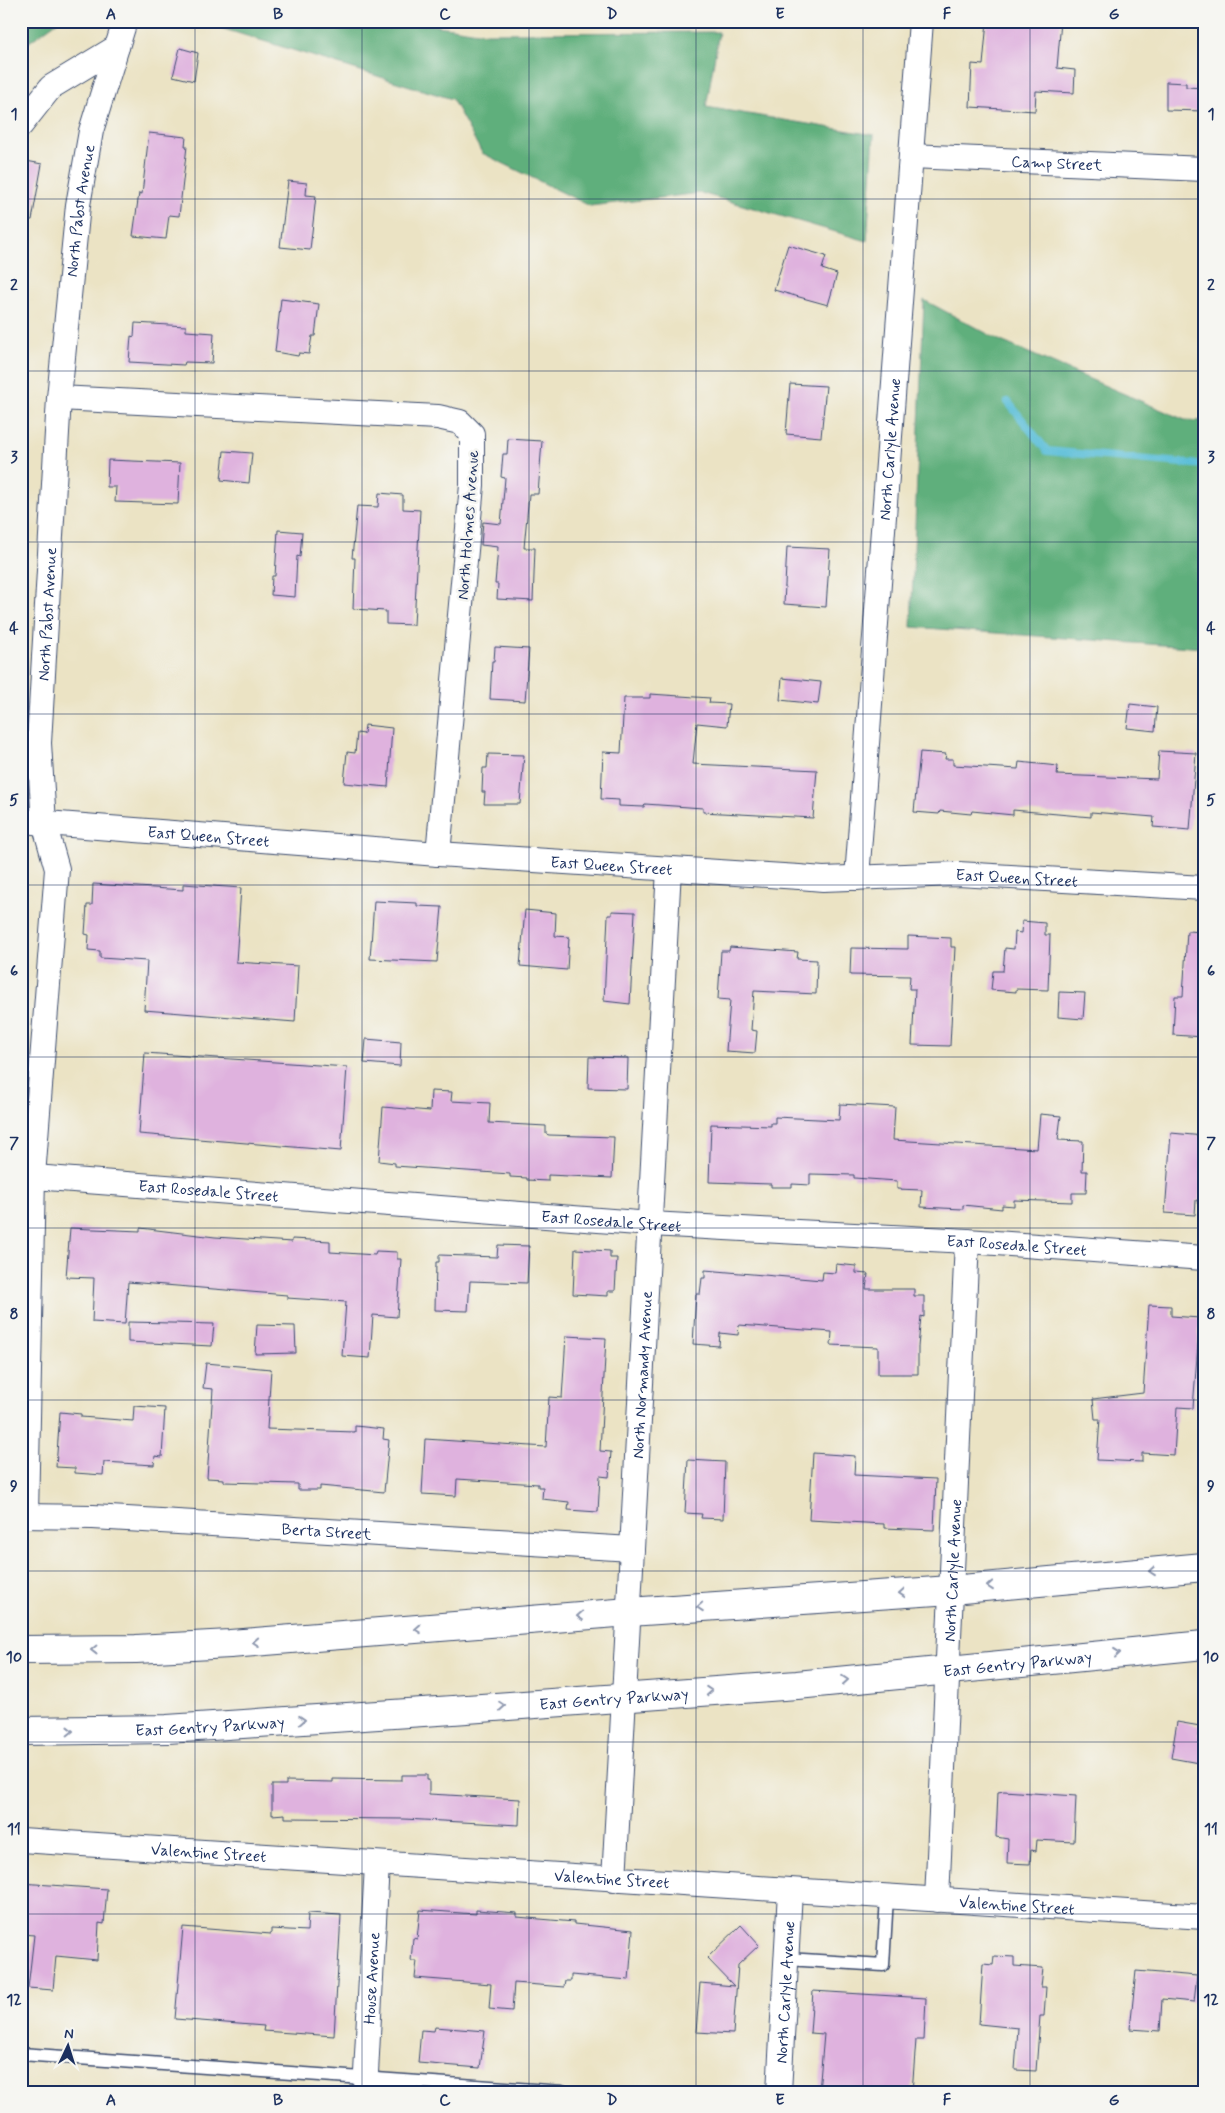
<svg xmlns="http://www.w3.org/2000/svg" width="1225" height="2113" font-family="Mynerve,sans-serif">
  <rect width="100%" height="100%" fill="#f6f6f2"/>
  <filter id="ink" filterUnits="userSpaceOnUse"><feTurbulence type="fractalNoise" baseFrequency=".02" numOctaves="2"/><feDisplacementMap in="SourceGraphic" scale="10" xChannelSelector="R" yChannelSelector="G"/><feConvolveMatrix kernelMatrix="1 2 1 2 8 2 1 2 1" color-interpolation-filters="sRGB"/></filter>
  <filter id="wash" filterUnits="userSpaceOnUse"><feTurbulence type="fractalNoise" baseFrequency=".0096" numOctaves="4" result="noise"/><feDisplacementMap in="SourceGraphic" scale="20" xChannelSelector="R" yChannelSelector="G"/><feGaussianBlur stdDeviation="1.12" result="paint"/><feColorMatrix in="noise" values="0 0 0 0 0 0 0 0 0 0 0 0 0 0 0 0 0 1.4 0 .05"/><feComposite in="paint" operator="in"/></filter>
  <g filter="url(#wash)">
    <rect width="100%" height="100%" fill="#ebe3c4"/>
    <g fill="#5eaf7b" stroke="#3c6f6c">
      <path d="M21,21H58L21,48Z"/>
      <path d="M198,21H405L485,33L719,32L706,107L874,135L867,241L701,193L590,206L482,153L452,99Z"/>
      <path d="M924,300L1001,341L1185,420L1204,421V648L911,627Z"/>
    </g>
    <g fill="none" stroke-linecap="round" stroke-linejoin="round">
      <path stroke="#5abed8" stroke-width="8" d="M1008,402L1047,451L1204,465"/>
    </g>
    <g id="blocks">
      <g fill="#dfb2de">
        <path d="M987,21H1061L1057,68L1075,70L1074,93L1036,91L1035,111L970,107L972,64L983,65Z"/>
        <path d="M180,48L198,53L194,81L173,76Z"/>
        <path d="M1166,82L1186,83V87L1204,88V111L1166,110Z"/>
        <path d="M149,133L186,137L185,146H187L179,216L169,215L166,239L133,236L139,193L142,194Z"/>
        <path d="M21,160L42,164L32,220H21Z"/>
        <path d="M288,181L307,183L306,195L316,196L310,250L280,247Z"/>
        <path d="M788,245L826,256L822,269L837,274L828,305L774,290Z"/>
        <path d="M281,299L319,304L315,336H312L309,354L299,353L298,356L275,352Z"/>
        <path d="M135,323L186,326V331L214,333L212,363L185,362L184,365L129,362L131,336L134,337Z"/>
        <path d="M790,384L826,386L821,437L786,434Z"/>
        <path d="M508,439L542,441L538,494H529L524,548H535L533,601L497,599L498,584H495L498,547L481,545L483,522L501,524L505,478L501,477L503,454H507Z"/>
        <path d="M224,451L252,453L249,483L221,480Z"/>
        <path d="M108,460L180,463L178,504L115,502L116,487H107Z"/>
        <path d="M379,493L403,495V509L420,510L414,625L386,624V611L353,609L355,558H352L357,506L378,507Z"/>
        <path d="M278,530L302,532L300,557L297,556L295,597L271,595L272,576H275Z"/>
        <path d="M787,547L830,549L826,607L784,604Z"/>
        <path d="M495,647L529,649L525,701L490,699L492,661H494Z"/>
        <path d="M782,678L821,682L818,704L780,700Z"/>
        <path d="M650,694L710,698L709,703L729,704L727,726L697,723L693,764L817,770L813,818L703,812V808L645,804L644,807L619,806V800L601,799L603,752L621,753L624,698H650Z"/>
        <path d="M1130,704L1157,707L1155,731L1127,728Z"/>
        <path d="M365,725L392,728L388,787L344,783L347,752L355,753L357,733L364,734Z"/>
        <path d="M1159,751L1196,753L1190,830L1153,827L1154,817L1091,812V817L1013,810V815L972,811L971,814L940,811L939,814L914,812L920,752L946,754L945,759H953V765L1018,769L1019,762L1058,766L1057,775L1157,779Z"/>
        <path d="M488,754L524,755L520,804H484L485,792H482L483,768H487Z"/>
        <path d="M93,884L183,890V884L241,888L236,962L298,966L295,1022L144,1010L147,961L100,958V951L88,950L89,935L85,934L87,905H92Z"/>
        <path d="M374,901L417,903V906L442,907L437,962L370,959Z"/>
        <path d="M525,910L556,913L555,936L569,937L567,970L520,966Z"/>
        <path d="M612,911L635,912L630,1004L604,1001L608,915H612Z"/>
        <path d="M1022,921L1045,923V935H1050L1048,990L1016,989V992L991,990L993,971H1003L1005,948L1014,949L1015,932L1021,933Z"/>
        <path d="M1187,931L1204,932V1037L1173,1035L1175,996H1183Z"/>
        <path d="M908,936L951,938V947H955L950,1046L912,1045L915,989H909L910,976L850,975L851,948L908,949Z"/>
        <path d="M730,947L798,952L797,959L817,960L816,994L754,991L751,1030L757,1031L755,1053L726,1051L730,1000L718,999L721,951H729Z"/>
        <path d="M1059,992L1085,993L1083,1019L1058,1017Z"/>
        <path d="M366,1039L401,1042L400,1066L364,1063Z"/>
        <path d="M145,1053L347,1067L341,1151L139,1134Z"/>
        <path d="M589,1057L628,1058L627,1089L588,1088Z"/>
        <path d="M431,1091L452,1092L451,1101L490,1103L489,1123L546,1126V1134L549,1135L614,1137L612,1178L548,1175V1181L527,1180V1178L510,1177V1174L395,1166V1163L379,1161L383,1107L430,1111Z"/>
        <path d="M840,1104L895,1107L893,1140L1037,1149L1040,1114L1061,1116L1058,1140L1083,1141L1082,1171H1087L1086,1193H1072V1202L1014,1200V1206L1002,1205V1209L963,1205V1209L921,1207L922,1190L897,1189V1181L854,1178V1175L810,1174V1185L792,1184V1187H771V1184L709,1182L711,1124L771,1126V1123H775V1117L839,1120Z"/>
        <path d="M1171,1133L1204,1136L1199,1201L1196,1200L1195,1215L1165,1213Z"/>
        <path d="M70,1228L140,1231V1228L215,1237L292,1242V1239L330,1241V1252L375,1255L376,1251L397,1252V1259H401L397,1317L373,1315L370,1358L342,1356L346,1302L287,1298V1295L128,1282L125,1324L92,1322L94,1278L66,1277Z"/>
        <path d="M498,1245L529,1246L527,1283L470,1281L468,1311L435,1310L436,1262H439V1255L497,1257Z"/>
        <path d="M575,1249L610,1251V1258H617L615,1291H608V1296L573,1294Z"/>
        <path d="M836,1264L856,1266V1273L868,1274L866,1289H914V1296H924V1317L921,1316L918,1347V1374H878V1347L831,1345L832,1332L739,1325L738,1335L720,1333L719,1346L693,1344L696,1294H700L702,1278H705V1270L822,1280L823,1272L835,1273Z"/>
        <path d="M1149,1305L1171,1306V1316L1200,1318L1193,1408L1177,1407L1174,1455L1142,1453V1462L1097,1460L1100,1419H1095L1093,1399L1143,1393Z"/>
        <path d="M128,1322L214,1324L212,1346L128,1342Z"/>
        <path d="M257,1325L295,1326L296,1353L255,1354Z"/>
        <path d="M566,1336L606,1338L600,1451L611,1452L609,1477L600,1476L598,1512L568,1510L569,1502L542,1499L543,1487H538V1484L457,1479L456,1496L422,1494L425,1439L546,1447L549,1397L562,1398Z"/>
        <path d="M206,1363L271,1369L267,1429L355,1432V1426L384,1429L383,1439L389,1440L384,1492L320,1486V1490H298V1484L224,1482V1479L207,1478L213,1389L203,1388Z"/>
        <path d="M134,1406L165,1408L162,1457L155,1456L154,1465L104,1462L103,1475L75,1473V1468L56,1467L60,1412L81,1414V1417L133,1421Z"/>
        <path d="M813,1453L855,1456L854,1475L936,1479L934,1530L884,1528V1524L809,1520Z"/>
        <path d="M688,1460L725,1462L723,1519L701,1518L702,1514L685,1513Z"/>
        <path d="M1177,1722L1200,1726L1198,1736H1204V1764L1171,1758Z"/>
        <path d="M402,1775H427V1780H429V1794L520,1799L519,1825L404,1819L285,1818V1814L272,1815V1785H286V1781L333,1782V1779L402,1780Z"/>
        <path d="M1004,1791L1076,1796L1074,1842L1037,1840L1036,1851L1031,1850L1030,1864L1007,1863L1008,1839L996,1837L998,1792Z"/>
        <path d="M21,1883L107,1889L104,1924L99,1923L97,1960L56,1956L53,1990L28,1988L34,1935L21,1934Z"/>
        <path d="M420,1910L476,1914V1910L517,1913V1917L574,1922V1924L633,1930L629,1980L571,1975V1981H565L564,1987L514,1983L512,2011L489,2009L491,1984L415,1978L417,1961H411L413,1938L417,1939Z"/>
        <path d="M308,1913L341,1915L334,2036L263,2031L264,2026L175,2019L183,1927L271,1934V1929L307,1931Z"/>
        <path d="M741,1925L759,1945L738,1965L733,2034L696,2032L700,1983L734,1986L707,1958Z"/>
        <path d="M994,1956L1014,1957V1966L1043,1968L1041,1987H1046L1044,2016H1040L1036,2071L1015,2070L1018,2028L979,2024L983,1964L993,1965Z"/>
        <path d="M1136,1971L1197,1976L1194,2002L1162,1999L1160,2031L1130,2029Z"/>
        <path d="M813,1991L926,1998L924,2040H916L912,2092H819L824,2034L810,2033Z"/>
        <path d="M435,2027L485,2031L480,2068L418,2063L421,2030L434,2031Z"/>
      </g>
    </g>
  </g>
  <g filter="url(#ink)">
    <use href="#blocks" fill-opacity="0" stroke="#3a4a6d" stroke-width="1"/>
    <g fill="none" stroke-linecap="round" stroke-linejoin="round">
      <g stroke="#3a4a6d" stroke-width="15">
        <g id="service">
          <path d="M787,1959L883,1965L887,1897"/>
          <path d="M21,2054L562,2092"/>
        </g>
      </g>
      <g stroke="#3a4a6d" stroke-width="26">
        <g id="minor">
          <path d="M21,125L51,87L117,47"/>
          <path id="s1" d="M911,156L1204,169"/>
          <path d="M59,398L438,417L460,422L472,434V485L438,854"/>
          <path id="s2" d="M21,821L438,854L799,877L823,879L958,874L1204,888"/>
          <path id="s3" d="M857,878L921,21"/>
          <path id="s4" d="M21,1176L651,1224L967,1241L1204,1258"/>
          <path id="s5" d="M26,1515L33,1176L57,869L44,823L39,743L59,398L78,205L91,131L125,21"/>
          <path id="s6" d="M21,1516L93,1517L632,1549"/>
          <path id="s7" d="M21,1840L1204,1917"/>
          <path id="s8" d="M614,1880L669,869"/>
          <path id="s9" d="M937,1900L967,1241"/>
          <path id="s10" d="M365,2092L377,1864"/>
          <path id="s11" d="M779,2092L790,1891"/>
        </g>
      </g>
      <g stroke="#3a4a6d" stroke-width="30">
        <g id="primary">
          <path d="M21,1650L136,1649L230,1644L629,1612L951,1590L1204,1567"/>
          <path id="s12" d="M21,1731L167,1729L453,1710L797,1685L1204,1645"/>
        </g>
      </g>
      <use href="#service" stroke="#fff" stroke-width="12"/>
      <use href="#minor" stroke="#fff" stroke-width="24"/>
      <use href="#primary" stroke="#fff" stroke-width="28"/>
    </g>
    <defs><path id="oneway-chevron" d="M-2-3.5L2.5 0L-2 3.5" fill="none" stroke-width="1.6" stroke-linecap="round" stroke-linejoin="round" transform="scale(1.25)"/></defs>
    <g stroke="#8d97ae">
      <use href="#oneway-chevron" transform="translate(1152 1571) rotate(175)"/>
      <use href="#oneway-chevron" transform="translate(990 1586) rotate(175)"/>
      <use href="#oneway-chevron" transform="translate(902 1593) rotate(176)"/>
      <use href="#oneway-chevron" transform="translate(700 1607) rotate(176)"/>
      <use href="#oneway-chevron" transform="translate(580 1616) rotate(176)"/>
      <use href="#oneway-chevron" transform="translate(418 1629) rotate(176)"/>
      <use href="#oneway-chevron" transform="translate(256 1642) rotate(176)"/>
      <use href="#oneway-chevron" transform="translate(94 1650) rotate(179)"/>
      <use href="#oneway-chevron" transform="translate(1117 1653) rotate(-6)"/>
      <use href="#oneway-chevron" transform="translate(845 1680) rotate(-5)"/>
      <use href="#oneway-chevron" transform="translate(709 1691) rotate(-4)"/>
      <use href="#oneway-chevron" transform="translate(502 1706) rotate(-5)"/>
      <use href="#oneway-chevron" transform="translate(302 1720) rotate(-4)"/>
      <use href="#oneway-chevron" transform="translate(70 1731) rotate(-1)"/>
    </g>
  </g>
  <path fill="none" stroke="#1b2f5e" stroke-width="1" stroke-opacity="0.55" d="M195,21V2092M362,21V2092M529,21V2092M696,21V2092M863,21V2092M1030,21V2092M21,199H1204M21,371H1204M21,542H1204M21,714H1204M21,885H1204M21,1057H1204M21,1228H1204M21,1400H1204M21,1571H1204M21,1742H1204M21,1914H1204"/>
  <g text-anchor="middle" stroke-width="5" stroke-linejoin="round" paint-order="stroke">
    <g font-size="16" fill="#1b2f5e" stroke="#f6f6f2">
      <text dy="6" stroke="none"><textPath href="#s1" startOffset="146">Camp Street</textPath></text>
      <text dy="6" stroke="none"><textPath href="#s5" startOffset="1309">North Pabst Avenue</textPath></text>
      <text dy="6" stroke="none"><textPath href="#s3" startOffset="430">North Carlyle Avenue</textPath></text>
      <text transform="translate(467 525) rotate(-86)" y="6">North Holmes Avenue</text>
      <text dy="6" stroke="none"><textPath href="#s5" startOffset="904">North Pabst Avenue</textPath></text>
      <text dy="6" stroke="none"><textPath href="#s2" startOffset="188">East Queen Street</textPath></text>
      <text dy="6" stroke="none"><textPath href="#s2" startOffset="592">East Queen Street</textPath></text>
      <text dy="6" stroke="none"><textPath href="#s2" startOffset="998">East Queen Street</textPath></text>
      <text dy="6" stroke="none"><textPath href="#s4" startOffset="188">East Rosedale Street</textPath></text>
      <text dy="6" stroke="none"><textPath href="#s4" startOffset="592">East Rosedale Street</textPath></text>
      <text dy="6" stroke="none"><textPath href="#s4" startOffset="998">East Rosedale Street</textPath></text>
      <text dy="6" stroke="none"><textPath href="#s8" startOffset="506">North Normandy Avenue</textPath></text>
      <text dy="6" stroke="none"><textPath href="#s6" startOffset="306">Berta Street</textPath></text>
      <text dy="6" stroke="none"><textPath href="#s9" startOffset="330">North Carlyle Avenue</textPath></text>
      <text dy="6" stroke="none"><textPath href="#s12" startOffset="999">East Gentry Parkway</textPath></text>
      <text dy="6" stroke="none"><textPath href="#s12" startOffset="594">East Gentry Parkway</textPath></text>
      <text dy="6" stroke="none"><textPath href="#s12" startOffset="189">East Gentry Parkway</textPath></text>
      <text dy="6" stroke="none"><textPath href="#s7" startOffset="188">Valentine Street</textPath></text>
      <text dy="6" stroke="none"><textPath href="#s7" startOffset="592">Valentine Street</textPath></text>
      <text dy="6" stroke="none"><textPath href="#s7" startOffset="998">Valentine Street</textPath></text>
      <text dy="6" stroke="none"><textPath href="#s10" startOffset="114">House Avenue</textPath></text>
      <text dy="6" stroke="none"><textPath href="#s11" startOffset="100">North Carlyle Avenue</textPath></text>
    </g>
  </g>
  <rect width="1225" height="2113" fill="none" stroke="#f6f6f2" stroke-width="55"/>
  <g transform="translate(68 2046) rotate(4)" stroke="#f6f6f2" stroke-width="4" paint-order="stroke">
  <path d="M0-4L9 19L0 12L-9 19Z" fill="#1b2f5e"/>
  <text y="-8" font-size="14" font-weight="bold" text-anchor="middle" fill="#1b2f5e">N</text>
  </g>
  <rect x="28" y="28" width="1170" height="2058" fill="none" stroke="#1b2f5e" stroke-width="2"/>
  <g font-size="16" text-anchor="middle" font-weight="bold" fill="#1b2f5e">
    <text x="111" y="19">A</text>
    <text x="278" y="19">B</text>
    <text x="445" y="19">C</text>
    <text x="612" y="19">D</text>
    <text x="780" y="19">E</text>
    <text x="947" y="19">F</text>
    <text x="1114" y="19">G</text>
    <text x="14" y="119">1</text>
    <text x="1211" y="119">1</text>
    <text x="14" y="290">2</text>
    <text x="1211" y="290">2</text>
    <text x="14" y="462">3</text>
    <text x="1211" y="462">3</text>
    <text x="14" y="633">4</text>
    <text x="1211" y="633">4</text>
    <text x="14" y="805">5</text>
    <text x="1211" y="805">5</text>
    <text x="14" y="976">6</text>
    <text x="1211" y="976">6</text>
    <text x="14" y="1148">7</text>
    <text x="1211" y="1148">7</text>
    <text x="14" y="1319">8</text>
    <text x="1211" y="1319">8</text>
    <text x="14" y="1491">9</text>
    <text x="1211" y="1491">9</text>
    <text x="14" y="1662">10</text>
    <text x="1211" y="1662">10</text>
    <text x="14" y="1834">11</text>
    <text x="1211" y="1834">11</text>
    <text x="14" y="2005">12</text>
    <text x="1211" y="2005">12</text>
    <text x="111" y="2105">A</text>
    <text x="278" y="2105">B</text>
    <text x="445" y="2105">C</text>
    <text x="612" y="2105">D</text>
    <text x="780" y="2105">E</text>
    <text x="947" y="2105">F</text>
    <text x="1114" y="2105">G</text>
  </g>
</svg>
